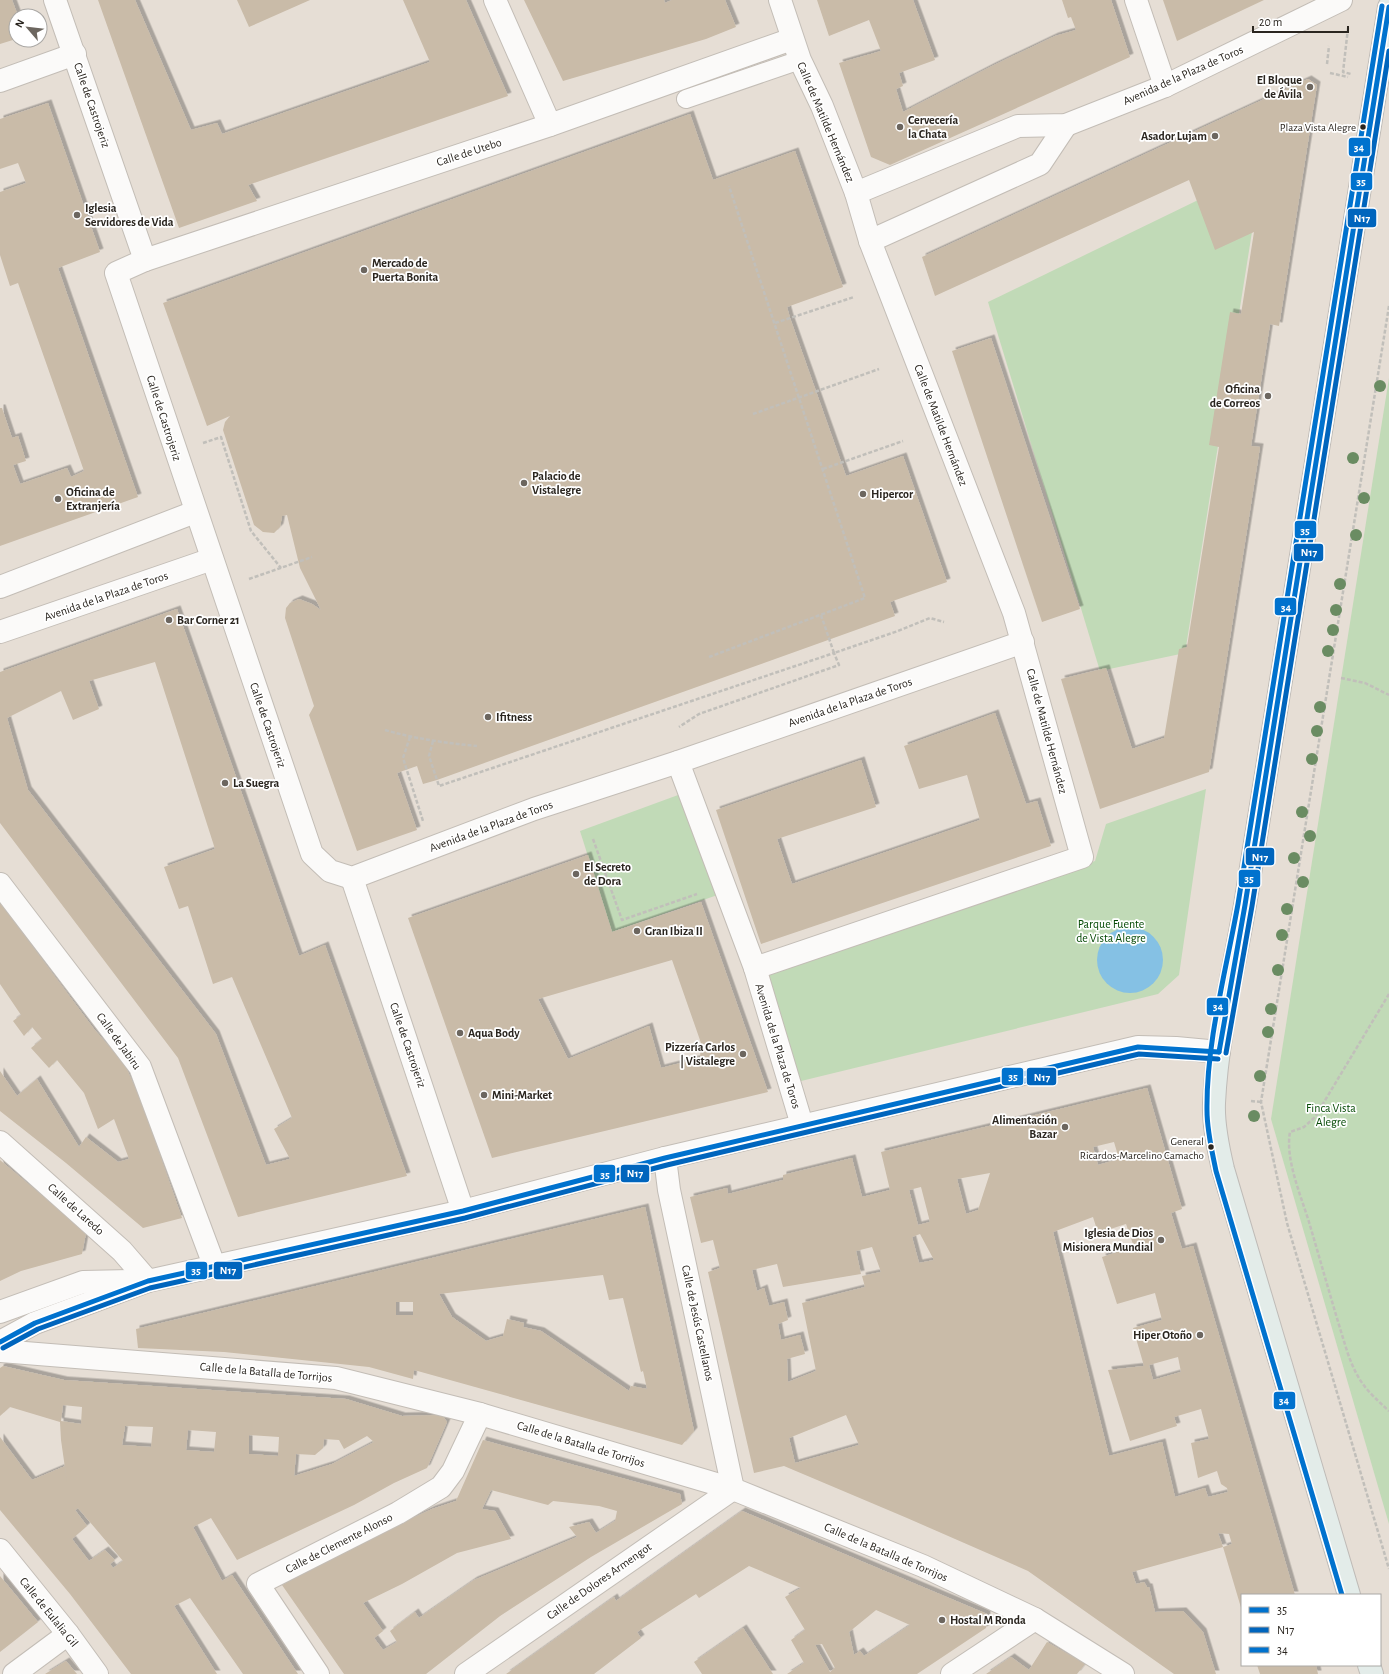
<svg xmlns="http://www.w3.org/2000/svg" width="1389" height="1674" font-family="'Alegreya Sans',sans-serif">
  <defs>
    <filter id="shadow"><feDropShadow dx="3.5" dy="-3.5" stdDeviation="0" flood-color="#0004"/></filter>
  </defs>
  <rect width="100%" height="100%" fill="#e6ded5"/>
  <g fill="#c1dab7">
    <path d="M1262,169L1185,653L1100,671L988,302Z"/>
    <path d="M1389,378V1524L1271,1119Z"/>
    <path d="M1206,789L1179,975L1158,994L797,1082L763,975L1095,861L1106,824Z"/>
    <path d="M689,791L726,892L612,932L580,831Z"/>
  </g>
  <circle fill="#85c1e4" cx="1130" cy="960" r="33"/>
  <g fill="#c9bba8" fill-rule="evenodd" filter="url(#shadow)">
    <path d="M0,0H12L18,16H16V39L0,44Z"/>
    <path d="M98,0H135L191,130L217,123L222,134L430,62L403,0H466L508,96L248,185L257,201L179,228Z"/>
    <path d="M237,0H310L249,27Z"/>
    <path d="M524,0H664L665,3L672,0H725L736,27L706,39L563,81Z"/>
    <path d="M817,0H913L935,60L899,73L903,86L896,89L903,112L992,66L1055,36L1076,30L1071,17L1068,18L1062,0H1111L1130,57L890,165L871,157L839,63L881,51L869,20L829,36Z"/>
    <path d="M1163,0H1264L1177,41Z"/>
    <path d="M1308,79L1317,85L1279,326L1270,324L1251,446L1260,447L1209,772L1100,809L1061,679L1106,668L1132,749L1164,738L1179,649L1187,647L1219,447L1209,445L1230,312L1241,314L1254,232L1215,250L1189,180L935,296L922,257Z"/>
    <path d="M48,103L100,252L58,268L138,497L0,546V408H2L12,438L18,436L26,461L13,465L20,484L67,468L71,477L84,471L18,283L10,286L0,255V192L26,183L18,163L0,169V119Z"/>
    <path d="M690,114L713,180L795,151L843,287L787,307L790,318L846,476L903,456L947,582L890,602L895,616L437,780L423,784L417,766L397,773L417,830L357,851L309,715L314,706L285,618L286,608L290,603L299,599L312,604L321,610L300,568L287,515L282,516L280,527L274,533L263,532L254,525L223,430L225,422L230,416L207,426L163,303Z"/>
    <path d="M991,338L1080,609L1042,622L952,351Z"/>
    <path d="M177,609L299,956L325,945L407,1176L238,1217L178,1058L0,823V672ZM155,662L215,849L164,867L179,909L188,906L213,984L232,977L292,1118L274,1129L290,1159L266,1165L216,1034L28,790L7,718L61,691L73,720L99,709L89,681Z"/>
    <path d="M995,713L1026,804L1037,801L1051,846L761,944L716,810L861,760L876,807L777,839L792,884L980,820L967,775L919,789L904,746Z"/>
    <path d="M588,855L612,932L701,902L768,1092L492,1158L408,918ZM672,960L701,1043L700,1058L661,1068L649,1026L568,1059L538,999Z"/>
    <path d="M0,903L94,1029L125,1065L141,1101L182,1218L143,1228L66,1163L0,1111V1071L17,1096L37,1079L79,1147L86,1137L118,1162L129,1159L114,1119L98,1129L84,1093L57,1060L49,1068L31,1048L42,1039L32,1027L24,1036L13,1021L21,1015L0,984Z"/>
    <path d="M1147,1088L1182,1209L1171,1213L1182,1249L1193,1246L1295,1595H1242V1611L1223,1547L1232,1544L1229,1534L1218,1533L1223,1547L1132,1572L1136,1584L1144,1582L1147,1587H1149L1155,1612L1183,1611L1203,1632L1216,1674H1174L1028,1571L907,1518L784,1466L754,1473L708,1272L720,1268L713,1240L701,1243L690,1197L727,1188L728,1194L783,1180V1175L852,1158L862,1197L890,1190L881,1152ZM1114,1142L1119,1159L1098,1165L1093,1147ZM990,1173L978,1210L966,1214L957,1179ZM921,1187L930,1222L918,1225L909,1190ZM1093,1217L1098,1233L1126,1224L1134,1247L1102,1257L1117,1304L1155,1293L1162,1320L1133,1328L1144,1366L1108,1370L1130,1441L1177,1426L1174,1417L1201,1409L1209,1439L1191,1443L1198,1478L1217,1471L1221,1484L1227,1488L1228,1492L1208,1497L1205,1488L1175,1497L1162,1442L1109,1456L1053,1232ZM920,1234L934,1260L919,1263L912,1237ZM872,1247L881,1272L862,1276L865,1287L802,1303L816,1371L788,1382L787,1359L805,1354L800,1335L781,1340L778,1324L788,1320L784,1302L769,1306L764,1288L757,1291L752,1270L777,1264L783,1287L861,1274L856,1251ZM1178,1357L1181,1372L1153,1380L1149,1365ZM846,1415L859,1445L795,1463L789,1438Z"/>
    <path d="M0,1160L86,1233L82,1254L21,1271L0,1281Z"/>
    <path d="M645,1207L694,1431L682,1445L414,1370L413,1379L369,1367L224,1352L138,1348L136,1329ZM603,1275L609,1300L623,1298L641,1372L643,1371L647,1389L631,1386L629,1391L541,1331L523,1327L524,1323L507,1319L503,1336L486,1341L452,1317L439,1294ZM396,1302H413V1315H396Z"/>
    <path d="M3,1366L64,1380L346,1399L402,1416L442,1415L447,1422L427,1468L394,1483L354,1505L237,1560L211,1518L193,1527L222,1581L232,1575L298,1674H243L190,1598L174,1606L217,1674H131L70,1594L0,1510V1437L32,1480L65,1466L67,1482L61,1440L60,1422L10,1407L0,1416V1368ZM63,1405L82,1407L81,1424L61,1421ZM125,1426L153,1427L151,1447L122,1445ZM188,1430L216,1432L214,1452L186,1450ZM249,1435L279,1437L278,1456L249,1454ZM367,1436L374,1442L332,1464L294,1476L296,1454L315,1455L323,1448L324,1439L339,1440L344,1449ZM78,1508L123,1561L113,1568L110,1564L115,1560L105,1550L89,1561L72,1539L87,1526L75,1510Z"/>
    <path d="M483,1440L680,1494L682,1504L591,1557L500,1616L426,1674H344L282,1585L370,1538L432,1509L456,1501ZM491,1490L548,1505L553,1501L599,1506L617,1511L615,1521L596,1533L589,1522L569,1527L577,1537L474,1580L419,1618L415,1612L390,1631L397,1642L383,1650L374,1638L383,1631L363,1603L402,1584L457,1553L511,1539L495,1511L482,1509Z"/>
    <path d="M742,1511L987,1614L986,1628L917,1674H787L804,1663L791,1640L805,1630L785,1597L801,1588L749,1566L699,1598L696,1594L637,1632L641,1638L594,1674H506L614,1597L616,1601ZM876,1610L910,1625L864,1656L860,1651L854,1655L849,1632ZM822,1644L835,1668L830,1672L815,1645Z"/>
    <path d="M0,1576L38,1622L0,1652Z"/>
    <path d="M743,1628L773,1674H702L694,1662Z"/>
    <path d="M1047,1642L1085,1664L1077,1674H986L1011,1657L1029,1670Z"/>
    <path d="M66,1661L77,1674H45Z"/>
    <path d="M1257,1665H1316L1318,1674H1260Z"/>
  </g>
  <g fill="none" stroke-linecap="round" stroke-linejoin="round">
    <g stroke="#c3bdb6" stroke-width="20">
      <path id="service" d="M686,99L800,60"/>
    </g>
    <g stroke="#c3bdb6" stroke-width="24">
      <path id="pedestrian" d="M755,968L802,1125"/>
    </g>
    <g stroke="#c3bdb6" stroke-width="24">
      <g id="minor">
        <path d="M55,0L145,260L116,273L312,854L330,871L352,878L534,809L678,762L1023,642"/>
        <path d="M495,0L550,125"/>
        <path d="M1136,0L1165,86"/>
        <path d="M0,81L75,54"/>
        <path d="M856,193L1018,126L1066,125L1165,86L1341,0"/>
        <path d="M870,241L1040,164L1066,125"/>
        <path d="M145,260L550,125L792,39"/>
        <path d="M0,587L195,512"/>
        <path d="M0,632L212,559"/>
        <path d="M678,762L755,968L1082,857L1014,613L870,241L856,193L822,106L800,60L780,0"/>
        <path d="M352,878L463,1211"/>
        <path d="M0,884L140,1067L214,1265"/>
        <path d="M0,1142L122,1251L148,1281L463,1211L665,1158L1138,1047L1176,1048L1219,1052"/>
        <path d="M0,1351L336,1378L480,1414L733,1489L923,1566L1035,1619L1123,1674"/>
        <path d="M0,1550L68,1634L97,1674"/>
        <path d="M14,1674L68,1634"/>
        <path d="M318,1674L258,1584L398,1513L441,1487L453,1471L480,1414"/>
        <path d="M466,1674L733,1489L669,1190L665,1158"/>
        <path d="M952,1674L1035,1619"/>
      </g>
    </g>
    <g stroke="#c3bdb6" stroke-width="24">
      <g id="tertiary">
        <path d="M0,1312L83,1282L131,1281"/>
        <path d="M0,1342L35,1323L148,1281"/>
      </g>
    </g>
    <g stroke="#bfbbb7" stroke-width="24">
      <g id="primary">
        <path d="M1349,1595L1223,1169C1218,1148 1213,1125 1214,1103C1217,1039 1234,968 1245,905L1389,7"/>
        <path d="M1369,1665L1372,1674"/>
      </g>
    </g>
    <g stroke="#c1bfba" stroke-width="2.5" stroke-dasharray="4 2" stroke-linecap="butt">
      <path d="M1348,28L1343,72L1351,74"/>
      <path d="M1327,64L1329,46"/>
      <path d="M1330,73L1348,77"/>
      <path d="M1389,306L1261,1102L1287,1223L1389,1569"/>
      <path d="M775,323L854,297"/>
      <path d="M753,414L879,369"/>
      <path d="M203,443L221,437L251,531L281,568"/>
      <path d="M823,469L903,441"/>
      <path d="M249,579L312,557"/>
      <path d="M821,615L834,653L898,631L930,618L944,622"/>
      <path d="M709,657L865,598L729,186"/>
      <path d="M1341,678L1365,683L1389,695"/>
      <path d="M385,730C416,739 446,743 477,746"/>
      <path d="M410,737L403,758L423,821"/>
      <path d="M433,741L429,756L439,786L834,653L839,665L699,714L679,727"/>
      <path d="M593,839L622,920L697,894"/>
      <path d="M1389,994L1315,1117L1304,1127L1290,1132C1285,1159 1301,1196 1309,1222C1322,1266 1334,1310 1348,1354C1358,1382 1367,1391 1389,1411"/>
      <path d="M1251,1101L1261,1102"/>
    </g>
    <use href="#service" stroke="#fbfaf9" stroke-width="18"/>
    <use href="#pedestrian" stroke="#fbfaf9" stroke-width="22"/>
    <use href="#minor" stroke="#fbfaf9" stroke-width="22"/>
    <use href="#tertiary" stroke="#fbfaf9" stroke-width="22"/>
    <use href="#primary" stroke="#e3ece9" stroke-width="22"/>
    <g stroke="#fff" stroke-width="8">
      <g id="bus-1">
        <path d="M1219,1052L1245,905L1389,7"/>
        <path d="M0,1342L35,1323L148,1281L463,1211L665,1158L1138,1047L1219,1052"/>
      </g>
    </g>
    <g stroke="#fff" stroke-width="8">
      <g id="bus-2">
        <path d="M1226,1053L1252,906L1389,51"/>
        <path d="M3,1348L38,1329L150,1288L465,1218L667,1165L1139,1054L1218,1059"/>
      </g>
    </g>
    <g stroke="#fff" stroke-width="8">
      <path id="bus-3" d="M1342,1595L1216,1171C1212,1151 1207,1131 1207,1111C1206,1043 1226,971 1238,904L1382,6"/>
    </g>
    <use href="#bus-1" stroke="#0072ce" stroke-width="5"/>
    <use href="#bus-2" stroke="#0065bd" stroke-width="5"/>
    <use href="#bus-3" stroke="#0072ce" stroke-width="5"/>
  </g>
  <g fill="#6a8c62">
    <circle cx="1380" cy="386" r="6"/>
    <circle cx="1353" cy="458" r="6"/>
    <circle cx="1364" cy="498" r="6"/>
    <circle cx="1356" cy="535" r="6"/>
    <circle cx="1340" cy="584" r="6"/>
    <circle cx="1336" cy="610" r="6"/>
    <circle cx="1333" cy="630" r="6"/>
    <circle cx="1328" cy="651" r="6"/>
    <circle cx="1320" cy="707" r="6"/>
    <circle cx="1317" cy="731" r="6"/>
    <circle cx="1312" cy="759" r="6"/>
    <circle cx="1302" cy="812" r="6"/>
    <circle cx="1310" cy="836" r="6"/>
    <circle cx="1294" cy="858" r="6"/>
    <circle cx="1303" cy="882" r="6"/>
    <circle cx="1287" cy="909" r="6"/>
    <circle cx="1282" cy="935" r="6"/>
    <circle cx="1278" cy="970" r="6"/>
    <circle cx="1271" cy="1009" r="6"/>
    <circle cx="1268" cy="1032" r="6"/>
    <circle cx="1260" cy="1076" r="6"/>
    <circle cx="1254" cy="1116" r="6"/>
  </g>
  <g fill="#6c665f" stroke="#fff" stroke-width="1.5">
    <circle cx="1310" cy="87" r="4"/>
    <circle cx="900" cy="127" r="4"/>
    <circle cx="1215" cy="136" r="4"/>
    <circle cx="77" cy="215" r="4"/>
    <circle cx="364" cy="270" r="4"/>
    <circle cx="1268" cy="396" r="4"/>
    <circle cx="524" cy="483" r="4"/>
    <circle cx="863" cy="494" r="4"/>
    <circle cx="58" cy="499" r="4"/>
    <circle cx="169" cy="620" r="4"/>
    <circle cx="488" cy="717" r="4"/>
    <circle cx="225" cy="783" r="4"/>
    <circle cx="576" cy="874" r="4"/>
    <circle cx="637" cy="931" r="4"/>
    <circle cx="460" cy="1033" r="4"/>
    <circle cx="743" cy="1054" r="4"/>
    <circle cx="484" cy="1095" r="4"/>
    <circle cx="1065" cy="1127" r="4"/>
    <circle cx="1161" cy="1240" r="4"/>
    <circle cx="1200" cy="1335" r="4"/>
    <circle cx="942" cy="1620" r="4"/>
  </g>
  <g fill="#2a251f" stroke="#fff" stroke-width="1.5">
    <circle cx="1363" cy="127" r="3.5"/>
    <circle cx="1211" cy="1147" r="3.5"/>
  </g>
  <g text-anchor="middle" stroke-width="3.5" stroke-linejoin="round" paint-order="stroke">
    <g font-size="11" fill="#2a251f" stroke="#fff" text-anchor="end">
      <text x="1356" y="131">Plaza Vista Alegre</text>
      <text x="1204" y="1145">General<tspan x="1204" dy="14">Ricardos-Marcelino Camacho</tspan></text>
    </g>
    <g font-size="12" fill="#2a251f" stroke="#fff">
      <text transform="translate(1183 75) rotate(-24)" y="4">Avenida de la Plaza de Toros</text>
      <text transform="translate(92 105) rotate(71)" y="4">Calle de Castrojeriz</text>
      <text transform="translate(826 122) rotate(67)" y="4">Calle de Matilde Hernández</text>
      <text transform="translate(469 152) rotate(-18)" y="4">Calle de Utebo</text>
      <text transform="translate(164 418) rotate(72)" y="4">Calle de Castrojeriz</text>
      <text transform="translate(941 425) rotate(69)" y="4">Calle de Matilde Hernández</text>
      <text transform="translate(106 596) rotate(-19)" y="4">Avenida de la Plaza de Toros</text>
      <text transform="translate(850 702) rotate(-19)" y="4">Avenida de la Plaza de Toros</text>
      <text transform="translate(268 725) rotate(71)" y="4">Calle de Castrojeriz</text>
      <text transform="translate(1047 731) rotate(75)" y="4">Calle de Matilde Hernández</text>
      <text transform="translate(491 826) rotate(-20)" y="4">Avenida de la Plaza de Toros</text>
      <text transform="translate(119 1041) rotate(54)" y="4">Calle de Jabiru</text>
      <text transform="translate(408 1045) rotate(71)" y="4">Calle de Castrojeriz</text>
      <text transform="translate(778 1046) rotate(73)" y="4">Avenida de la Plaza de Toros</text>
      <text transform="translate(76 1209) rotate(42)" y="4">Calle de Laredo</text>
      <text transform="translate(698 1323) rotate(78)" y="4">Calle de Jesús Castellanos</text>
      <text transform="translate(266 1372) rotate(5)" y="4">Calle de la Batalla de Torrijos</text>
      <text transform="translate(581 1444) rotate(17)" y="4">Calle de la Batalla de Torrijos</text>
      <text transform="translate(339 1543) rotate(-27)" y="4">Calle de Clemente Alonso</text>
      <text transform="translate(886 1552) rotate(23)" y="4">Calle de la Batalla de Torrijos</text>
      <text transform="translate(599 1581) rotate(-35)" y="4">Calle de Dolores Armengot</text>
      <text transform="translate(49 1612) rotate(51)" y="4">Calle de Eulalia Gil</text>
    </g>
    <g font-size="12" font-weight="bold" fill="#2a251f" stroke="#fff" text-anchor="start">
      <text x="1302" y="84" text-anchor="end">El Bloque<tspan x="1302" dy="14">de Ávila</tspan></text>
      <text x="908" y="124">Cervecería<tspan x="908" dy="14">la Chata</tspan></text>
      <text x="1207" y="140" text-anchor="end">Asador Lujam</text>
      <text x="85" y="212">Iglesia<tspan x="85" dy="14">Servidores de Vida</tspan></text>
      <text x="372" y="267">Mercado de<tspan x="372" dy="14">Puerta Bonita</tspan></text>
      <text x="1260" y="393" text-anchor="end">Oficina<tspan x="1260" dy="14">de Correos</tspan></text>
      <text x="532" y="480">Palacio de<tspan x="532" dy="14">Vistalegre</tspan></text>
      <text x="66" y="496">Oficina de<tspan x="66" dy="14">Extranjería</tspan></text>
      <text x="871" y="498">Hipercor</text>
      <text x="177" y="624">Bar Corner 21</text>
      <text x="496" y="721">Ifitness</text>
      <text x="233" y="787">La Suegra</text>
      <text x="584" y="871">El Secreto<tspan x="584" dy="14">de Dora</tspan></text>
      <text x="645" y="935">Gran Ibiza II</text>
      <text x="468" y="1037">Aqua Body</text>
      <text x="735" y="1051" text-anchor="end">Pizzería Carlos<tspan x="735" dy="14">| Vistalegre</tspan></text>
      <text x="492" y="1099">Mini-Market</text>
      <text x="1057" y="1124" text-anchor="end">Alimentación<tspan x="1057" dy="14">Bazar</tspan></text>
      <text x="1153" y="1237" text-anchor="end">Iglesia de Dios<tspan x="1153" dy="14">Misionera Mundial</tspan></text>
      <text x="1192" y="1339" text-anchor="end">Hiper Otoño</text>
      <text x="950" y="1624">Hostal M Ronda</text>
    </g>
    <g font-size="12" fill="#044904" stroke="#fff">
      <text x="1111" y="928">Parque Fuente<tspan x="1111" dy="14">de Vista Alegre</tspan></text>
      <text x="1331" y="1112">Finca Vista<tspan x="1331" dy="14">Alegre</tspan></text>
    </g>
  </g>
  <g stroke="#fff" stroke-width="1.5">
    <rect x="1348" y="137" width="23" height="20" rx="4" fill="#0072ce"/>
    <rect x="1350" y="172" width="23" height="19" rx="4" fill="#0072ce"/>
    <rect x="1347" y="208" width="30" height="20" rx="4" fill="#0065bd"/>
    <rect x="1294" y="520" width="23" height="19" rx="4" fill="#0072ce"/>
    <rect x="1293" y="543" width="31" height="19" rx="4" fill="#0065bd"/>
    <rect x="1274" y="597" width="23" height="19" rx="4" fill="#0072ce"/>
    <rect x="1245" y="847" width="30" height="19" rx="4" fill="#0065bd"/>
    <rect x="1238" y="869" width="23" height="19" rx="4" fill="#0072ce"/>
    <rect x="1206" y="997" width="23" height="19" rx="4" fill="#0072ce"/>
    <rect x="1001" y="1067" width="23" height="19" rx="4" fill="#0072ce"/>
    <rect x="1026" y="1067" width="31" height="19" rx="4" fill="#0065bd"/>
    <rect x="620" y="1164" width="30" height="19" rx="4" fill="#0065bd"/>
    <rect x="593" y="1164" width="23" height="19" rx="4" fill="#0072ce"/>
    <rect x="185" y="1261" width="23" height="19" rx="4" fill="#0072ce"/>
    <rect x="213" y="1261" width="30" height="19" rx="4" fill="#0065bd"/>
    <rect x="1273" y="1391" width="23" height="19" rx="4" fill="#0072ce"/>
  </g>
  <g font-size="11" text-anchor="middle" font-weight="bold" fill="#fff">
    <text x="1359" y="151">34</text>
    <text x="1361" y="185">35</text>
    <text x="1362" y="222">N17</text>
    <text x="1305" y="534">35</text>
    <text x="1309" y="556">N17</text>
    <text x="1286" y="611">34</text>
    <text x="1260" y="861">N17</text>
    <text x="1249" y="882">35</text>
    <text x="1218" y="1010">34</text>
    <text x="1013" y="1080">35</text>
    <text x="1042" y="1081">N17</text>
    <text x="635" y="1177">N17</text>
    <text x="605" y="1178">35</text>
    <text x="196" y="1274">35</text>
    <text x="228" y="1274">N17</text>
    <text x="1284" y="1404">34</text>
  </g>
  <rect x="1241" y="1594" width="140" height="72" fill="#ffffff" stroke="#aaa8a5"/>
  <rect x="1249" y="1607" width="20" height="6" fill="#0072ce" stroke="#aaa8a5"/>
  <text x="1277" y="1614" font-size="12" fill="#2a251f">35</text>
  <rect x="1249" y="1627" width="20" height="6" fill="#0065bd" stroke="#aaa8a5"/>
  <text x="1277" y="1634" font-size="12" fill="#2a251f">N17</text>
  <rect x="1249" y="1647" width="20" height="6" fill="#0072ce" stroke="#aaa8a5"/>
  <text x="1277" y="1654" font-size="12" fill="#2a251f">34</text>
  <g transform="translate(28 28) rotate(298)"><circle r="19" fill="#ffffff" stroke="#aaa8a5"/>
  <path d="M0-3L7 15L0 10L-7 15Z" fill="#6c665f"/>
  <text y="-6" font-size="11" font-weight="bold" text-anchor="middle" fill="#2a251f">N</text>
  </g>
  <path d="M1253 26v6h95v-6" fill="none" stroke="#2a251f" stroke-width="2"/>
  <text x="1259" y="26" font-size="12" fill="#2a251f" stroke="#ffffff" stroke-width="3" paint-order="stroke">20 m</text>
</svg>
